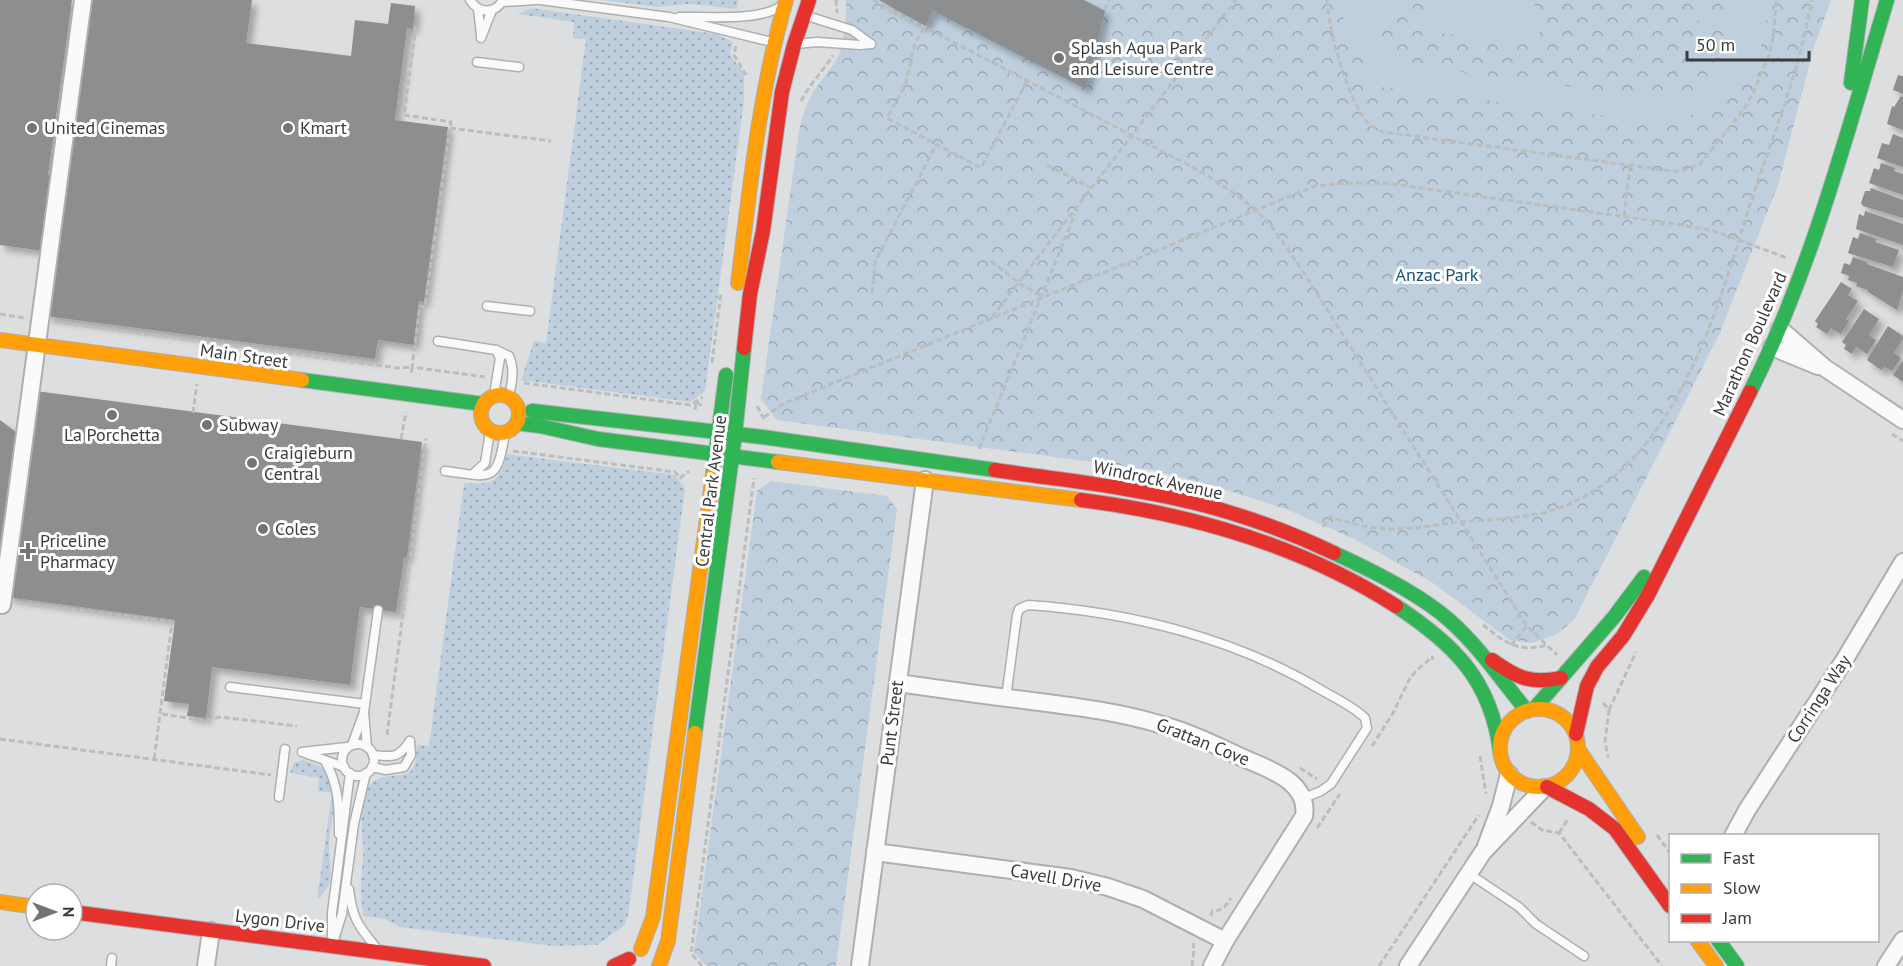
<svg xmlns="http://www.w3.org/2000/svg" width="1903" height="966" font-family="'PT Sans',sans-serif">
  <defs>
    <pattern id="grass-dots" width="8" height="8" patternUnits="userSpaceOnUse" patternTransform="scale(1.5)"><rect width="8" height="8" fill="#bfcfdd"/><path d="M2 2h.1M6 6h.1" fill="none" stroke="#9ca9b4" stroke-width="1.8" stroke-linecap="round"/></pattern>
    <pattern id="forest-crowns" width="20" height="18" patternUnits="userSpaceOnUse" patternTransform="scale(1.5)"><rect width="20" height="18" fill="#bfcfdd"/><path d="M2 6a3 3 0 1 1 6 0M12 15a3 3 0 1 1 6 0" fill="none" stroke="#9ca9b4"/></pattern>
    <filter id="shadow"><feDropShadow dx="5.5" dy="5.5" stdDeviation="3" flood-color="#0004"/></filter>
  </defs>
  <rect width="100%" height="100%" fill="#dddee0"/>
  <g fill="url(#grass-dots)">
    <path d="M603,0H738L737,9L690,4L657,7Z"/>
    <path d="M531,8L716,34L733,42L730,55L744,74V100L705,391L691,402L521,380L534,341L546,343L586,39L573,38L574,22L518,14Z"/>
    <path d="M507,454L675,475L685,489L628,917L624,926L597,945L553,946L400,927L385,919L364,916C358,893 362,879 363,856C364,833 355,804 371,784C382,771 407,780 413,768C417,762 416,752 417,745L429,746L464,483C494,485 499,482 507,454Z"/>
    <path d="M302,760C316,764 325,766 331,781C340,802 329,825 329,847C329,857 332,869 330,880C328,888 323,894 317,900L332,793L318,791L319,778L290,773L294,763Z"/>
  </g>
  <g fill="url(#forest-crowns)">
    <path d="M846,0H1831L1814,47L1778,185L1719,335L1574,620L1557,634L1533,643L1510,640L1433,583L1356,540L1288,510L1215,486L1152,470L777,420L761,399L799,131C802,117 806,104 814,91C822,78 834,67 840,52C846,35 846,17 846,0Z"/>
    <path d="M771,481L887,496L897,509L836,966H710L705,965L694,952L757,491Z"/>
  </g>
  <g fill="#bfcfdd">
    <path d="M1338,0H1414L1412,12L1372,24C1385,45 1400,58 1423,67L1656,98C1675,96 1700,91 1713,76C1723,63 1723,40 1725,25L1687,19L1688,9L1726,14L1728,0H1738L1736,16L1741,17L1742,0H1767C1771,69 1722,118 1654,122L1366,85L1369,62C1354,43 1344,24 1338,0Z"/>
    <path d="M1454,0H1534L1541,43L1397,29L1393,32L1390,30L1393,25L1396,27Z"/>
  </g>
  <g fill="#8d8e8f" filter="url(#shadow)">
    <path d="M0,0H72L48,175L55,176L44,251L0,245Z"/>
    <path d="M88,0H252L246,43L351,56L355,20L388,24L391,3L415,6L413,28H407L395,120L448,127L424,302L419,301L414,345L378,340L375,359L45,316Z"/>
    <path d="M879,0H1084L1105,11L1086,89L933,11L925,26Z"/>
    <path d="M1898,75L1903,76V94L1893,90Z"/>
    <path d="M1901,96L1903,97V130L1887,124L1892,106L1894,107Z"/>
    <path d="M1893,134L1903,138V167L1877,158L1882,143L1889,145Z"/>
    <path d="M1881,163L1895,168L1894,171L1903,174V195L1869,183L1874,168L1879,170Z"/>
    <path d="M1871,188L1903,200V218L1863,206L1861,203L1865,191H1870Z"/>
    <path d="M1865,211L1903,224V245L1856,229L1859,214L1864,216Z"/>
    <path d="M1860,233L1877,239L1875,242L1899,250L1893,267L1848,253L1853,237L1858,239Z"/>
    <path d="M1853,257L1867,262V264L1903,277V291L1897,310L1868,292V290L1856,286L1857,283L1848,280L1849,276L1841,273L1844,263L1850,265Z"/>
    <path d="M1841,282L1852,289L1848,295L1858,301L1846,319L1849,321L1841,334L1831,328L1827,334L1816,327L1818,324L1815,321Z"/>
    <path d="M1864,309L1879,319L1869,335L1876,340L1867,354L1856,347L1852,354L1844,349L1846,345L1842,342Z"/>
    <path d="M1888,326L1903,336V339L1894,353L1901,358L1892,371L1885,367L1881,370L1867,360Z"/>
    <path d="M1903,360V382L1893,375Z"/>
    <path d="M36,391L422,442L407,557H404L396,612L360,607L350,685L212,667L206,718L187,716L189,704L164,701L175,620L7,597Z"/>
    <path d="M0,420L20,435L0,577Z"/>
  </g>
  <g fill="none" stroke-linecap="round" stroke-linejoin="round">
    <g stroke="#aeafb0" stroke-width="11">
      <g id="lane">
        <path d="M470,0C479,14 495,14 503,0"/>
        <path d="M540,0L669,17L772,42"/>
        <path d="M502,2L536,0"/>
        <path d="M478,9L481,35"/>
        <path d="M807,16L852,30L871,44"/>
        <path d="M679,17C707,16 758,22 781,6"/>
        <path d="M481,38L492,10"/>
        <path d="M797,44L817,42L860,45L871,44"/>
        <path d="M477,62L519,67"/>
        <path d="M487,306L530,311"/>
        <path d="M438,341L496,350L509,356C515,369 512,383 509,397"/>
        <path d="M494,395L500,358L496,350"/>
        <path d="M445,471C492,477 497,484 505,433"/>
        <path d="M473,474L485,463L490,431"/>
        <path d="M230,687L365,704"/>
        <path d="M1006,698L1017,615L1019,609L1028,605C1130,612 1235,638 1323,691C1337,699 1354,707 1365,718L1367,728L1331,784L1321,791L1304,798"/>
        <path d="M364,712L378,610"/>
        <circle cx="358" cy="760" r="16"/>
        <path d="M352,745L364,712L367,747"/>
        <path d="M302,752L347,747"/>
        <path d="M305,753L344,767"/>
        <path d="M373,755C392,757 398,759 410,741"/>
        <path d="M325,761C339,785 339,807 339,834"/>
        <path d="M372,767L386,770L404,767L411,755L410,741"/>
        <path d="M279,797L285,749"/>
        <path d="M1468,873L1519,907L1536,924L1584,956"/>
        <path d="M349,889C352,916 357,925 375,946"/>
        <path d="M332,936V913L350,773"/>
        <path d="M332,946L342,914L354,824L366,773"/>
        <path d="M111,966L112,958"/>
      </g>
    </g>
    <g stroke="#aeafb0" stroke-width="20">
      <g id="street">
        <path d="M1780,329L1825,368L1903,420"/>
        <path d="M1772,347L1818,366"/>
        <path d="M2,605L83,0"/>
        <path d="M898,683C940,689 982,695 1024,700C1070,706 1115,711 1159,724C1190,732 1219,747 1248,760C1273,771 1309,783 1304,816L1225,941L1212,966"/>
        <path d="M1733,836L1747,810L1845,659L1903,562"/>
        <path d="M1486,846L1501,806L1509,774"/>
        <path d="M875,852L1071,878L1108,887L1143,899L1225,941"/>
        <path d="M206,966L211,931"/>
        <path d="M860,966L925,480"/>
        <path d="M1408,966L1483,852L1544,788"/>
        <path d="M1886,966L1903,940"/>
      </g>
    </g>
    <g stroke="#aeafb0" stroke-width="16">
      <g id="fast">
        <path d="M1851,83L1862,0"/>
        <path d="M302,380L483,404"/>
        <path d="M1750,392C1812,268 1847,133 1887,0"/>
        <path d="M532,411L762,437L995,470"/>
        <path d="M517,423L540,426L598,439L778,462"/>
        <path d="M713,474L726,375"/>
        <path d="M1334,553C1369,569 1420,594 1449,620C1479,646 1502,681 1527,711"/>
        <path d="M1396,606C1454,644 1491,680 1500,751"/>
        <path d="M1534,709L1614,617L1644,577"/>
        <path d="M695,733L735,434L744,348"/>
        <path d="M1718,940L1737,966"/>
      </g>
    </g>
    <g stroke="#aeafb0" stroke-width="16">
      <g id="slow">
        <path d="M738,283C750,188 759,93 786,0"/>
        <path d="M0,340L302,380"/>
        <circle cx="500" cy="414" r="19"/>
        <path d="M778,462L1081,500"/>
        <circle cx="1539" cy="748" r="39"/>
        <path d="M1578,749L1638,837"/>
        <path d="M0,902L36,907"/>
        <path d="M1697,940L1716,966"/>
        <path d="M641,949L653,917L713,474"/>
        <path d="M659,966L668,941L695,733"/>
      </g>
    </g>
    <g stroke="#aeafb0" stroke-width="16">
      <g id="jam">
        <path d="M744,348L750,294L763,231L782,92L794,45L809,0"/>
        <path d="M995,470C1041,477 1087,482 1132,490C1201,501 1271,523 1334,553"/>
        <path d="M1081,500C1191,514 1302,546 1396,606"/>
        <path d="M1492,660C1517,678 1530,684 1561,678"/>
        <path d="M1576,734L1587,686L1597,667L1623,636L1648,595L1750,392"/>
        <path d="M1547,787L1589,809L1615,829L1670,906"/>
        <path d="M72,912L484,966"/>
        <path d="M614,966L629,959"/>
      </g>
    </g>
    <g stroke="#bcbdbe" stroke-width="3" stroke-dasharray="6 3" stroke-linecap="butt">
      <path d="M836,0L837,13"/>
      <path d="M873,0L1194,168C1221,184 1249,201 1269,224C1281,238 1291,254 1302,270L1527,626L1557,655"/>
      <path d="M1327,0C1329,32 1346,93 1365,119C1369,125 1376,129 1383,132L1672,171H1681L1700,164L1744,109L1754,91L1770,52L1774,31L1776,0"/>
      <path d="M1104,10L1109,0"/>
      <path d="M416,26L404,115L451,122L425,307L420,306L412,367L485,377"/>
      <path d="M924,28L915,43L905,86L887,118L981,168L1027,81"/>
      <path d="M736,46L734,55L746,75"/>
      <path d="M801,101C810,84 823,71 833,55"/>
      <path d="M450,128L551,141"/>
      <path d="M1047,165L1092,188"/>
      <path d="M1624,216L1630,166"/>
      <path d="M991,261L1019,283L1041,296"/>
      <path d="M872,293L875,262L936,145"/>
      <path d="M0,314L25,318"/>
      <path d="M992,317L1236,0"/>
      <path d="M55,322L398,368L412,367L411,375"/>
      <path d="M712,363L721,292"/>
      <path d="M524,383L690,405L703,397"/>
      <path d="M757,406L764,419"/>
      <path d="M695,410L696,402L704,407"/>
      <path d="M193,413L197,384"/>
      <path d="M764,417L785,403L1315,186L1346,183H1385L1676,224L1714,231L1787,258"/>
      <path d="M1892,434L1903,441"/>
      <path d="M401,439L406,412"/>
      <path d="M979,449L1075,214"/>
      <path d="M513,451L675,472L680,478L689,471"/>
      <path d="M1323,527L1330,517C1343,521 1356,525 1369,527C1402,533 1436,524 1469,521C1496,519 1523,518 1550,511C1673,474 1715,316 1749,208C1765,158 1785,108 1799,57C1804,39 1808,19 1812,0"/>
      <path d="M17,602L172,622L154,760"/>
      <path d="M1483,625C1505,642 1517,653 1547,645"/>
      <path d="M1511,645L1527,626"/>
      <path d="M1603,703L1609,710L1605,741L1608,757"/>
      <path d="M1609,710L1636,652"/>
      <path d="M162,714L206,721L220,717L297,726"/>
      <path d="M387,735L426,438"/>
      <path d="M0,739L271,775"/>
      <path d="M1372,746L1393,713L1409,680L1415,672L1432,657L1433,660"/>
      <path d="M1480,756L1486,794"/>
      <path d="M1300,768L1317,779"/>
      <path d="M1531,822L1542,830L1559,833L1662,966"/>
      <path d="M1317,828L1340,794"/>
      <path d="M1559,833L1568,819"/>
      <path d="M1657,835L1670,853"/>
      <path d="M1211,916L1212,911C1222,911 1225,907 1231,898"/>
      <path d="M702,966L691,953L754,478"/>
      <path d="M1192,966L1194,949L1193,943"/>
      <path d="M1379,966L1479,815"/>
    </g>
    <use href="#lane" stroke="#fafafa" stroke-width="8"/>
    <use href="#street" stroke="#fafafa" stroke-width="16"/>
    <use href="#fast" stroke="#30b455" stroke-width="14"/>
    <use href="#slow" stroke="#ff9f0a" stroke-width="14"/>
    <use href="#jam" stroke="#e5322d" stroke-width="14"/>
  </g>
  <g fill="#737475" stroke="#fff" stroke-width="2">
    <circle cx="1059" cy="58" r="6"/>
    <circle cx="32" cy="128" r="6"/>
    <circle cx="288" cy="128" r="6"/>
    <circle cx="112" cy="415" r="6"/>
    <circle cx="207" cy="425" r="6"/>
    <circle cx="252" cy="463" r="6"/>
    <circle cx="263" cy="529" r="6"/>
    <path d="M25 542h6v6h6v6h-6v6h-6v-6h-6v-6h6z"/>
  </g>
  <g text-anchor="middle" stroke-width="6" stroke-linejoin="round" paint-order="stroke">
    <g font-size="18" fill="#3a3b3c" stroke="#fff" text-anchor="start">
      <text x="1071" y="54">Splash Aqua Park<tspan x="1071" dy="21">and Leisure Centre</tspan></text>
      <text x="44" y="134">United Cinemas</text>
      <text x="300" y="134">Kmart</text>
      <text x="219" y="431">Subway</text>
      <text x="112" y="441" text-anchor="middle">La Porchetta</text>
      <text x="264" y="459">Craigieburn<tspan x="264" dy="21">Central</tspan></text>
      <text x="275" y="535">Coles</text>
      <text x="40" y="547">Priceline<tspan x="40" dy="21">Pharmacy</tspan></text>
    </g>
    <g font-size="18" fill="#164f7a" stroke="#fff">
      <text x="1437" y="281">Anzac Park</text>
    </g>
    <g font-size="18" fill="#3a3b3c" stroke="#fff">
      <text transform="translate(1750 344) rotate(-66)" y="6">Marathon Boulevard</text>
      <text transform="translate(244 356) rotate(8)" y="6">Main Street</text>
      <text transform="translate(1158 480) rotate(12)" y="6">Windrock Avenue</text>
      <text transform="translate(711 491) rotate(-83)" y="6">Central Park Avenue</text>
      <text transform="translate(1819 699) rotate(-57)" y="6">Corringa Way</text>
      <text transform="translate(892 723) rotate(-83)" y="6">Punt Street</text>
      <text transform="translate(1203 742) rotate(22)" y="6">Grattan Cove</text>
      <text transform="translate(1056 878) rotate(10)" y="6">Cavell Drive</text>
      <text transform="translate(280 921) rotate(7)" y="6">Lygon Drive</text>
    </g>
  </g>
  <rect x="1669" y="834" width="210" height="108" fill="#ffffff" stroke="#b0b1b1" stroke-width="1.5"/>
  <rect x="1681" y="854" width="30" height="9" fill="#30b455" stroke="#b0b1b1" stroke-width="1.5"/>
  <text x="1723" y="864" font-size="18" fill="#3a3b3c">Fast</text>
  <rect x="1681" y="884" width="30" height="9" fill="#ff9f0a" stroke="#b0b1b1" stroke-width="1.5"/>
  <text x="1723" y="894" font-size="18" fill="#3a3b3c">Slow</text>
  <rect x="1681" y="914" width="30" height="9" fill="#e5322d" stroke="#b0b1b1" stroke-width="1.5"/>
  <text x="1723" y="924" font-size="18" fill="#3a3b3c">Jam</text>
  <g transform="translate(54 912) rotate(90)"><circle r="28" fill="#ffffff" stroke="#b0b1b1" stroke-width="1.5"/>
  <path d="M0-4.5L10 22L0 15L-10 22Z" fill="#737475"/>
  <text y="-9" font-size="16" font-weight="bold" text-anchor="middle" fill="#3a3b3c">N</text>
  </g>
  <path d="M1687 51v9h122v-9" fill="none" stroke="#3a3b3c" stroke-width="3"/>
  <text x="1696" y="51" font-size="18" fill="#3a3b3c" stroke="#ffffff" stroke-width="4.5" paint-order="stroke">50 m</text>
</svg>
